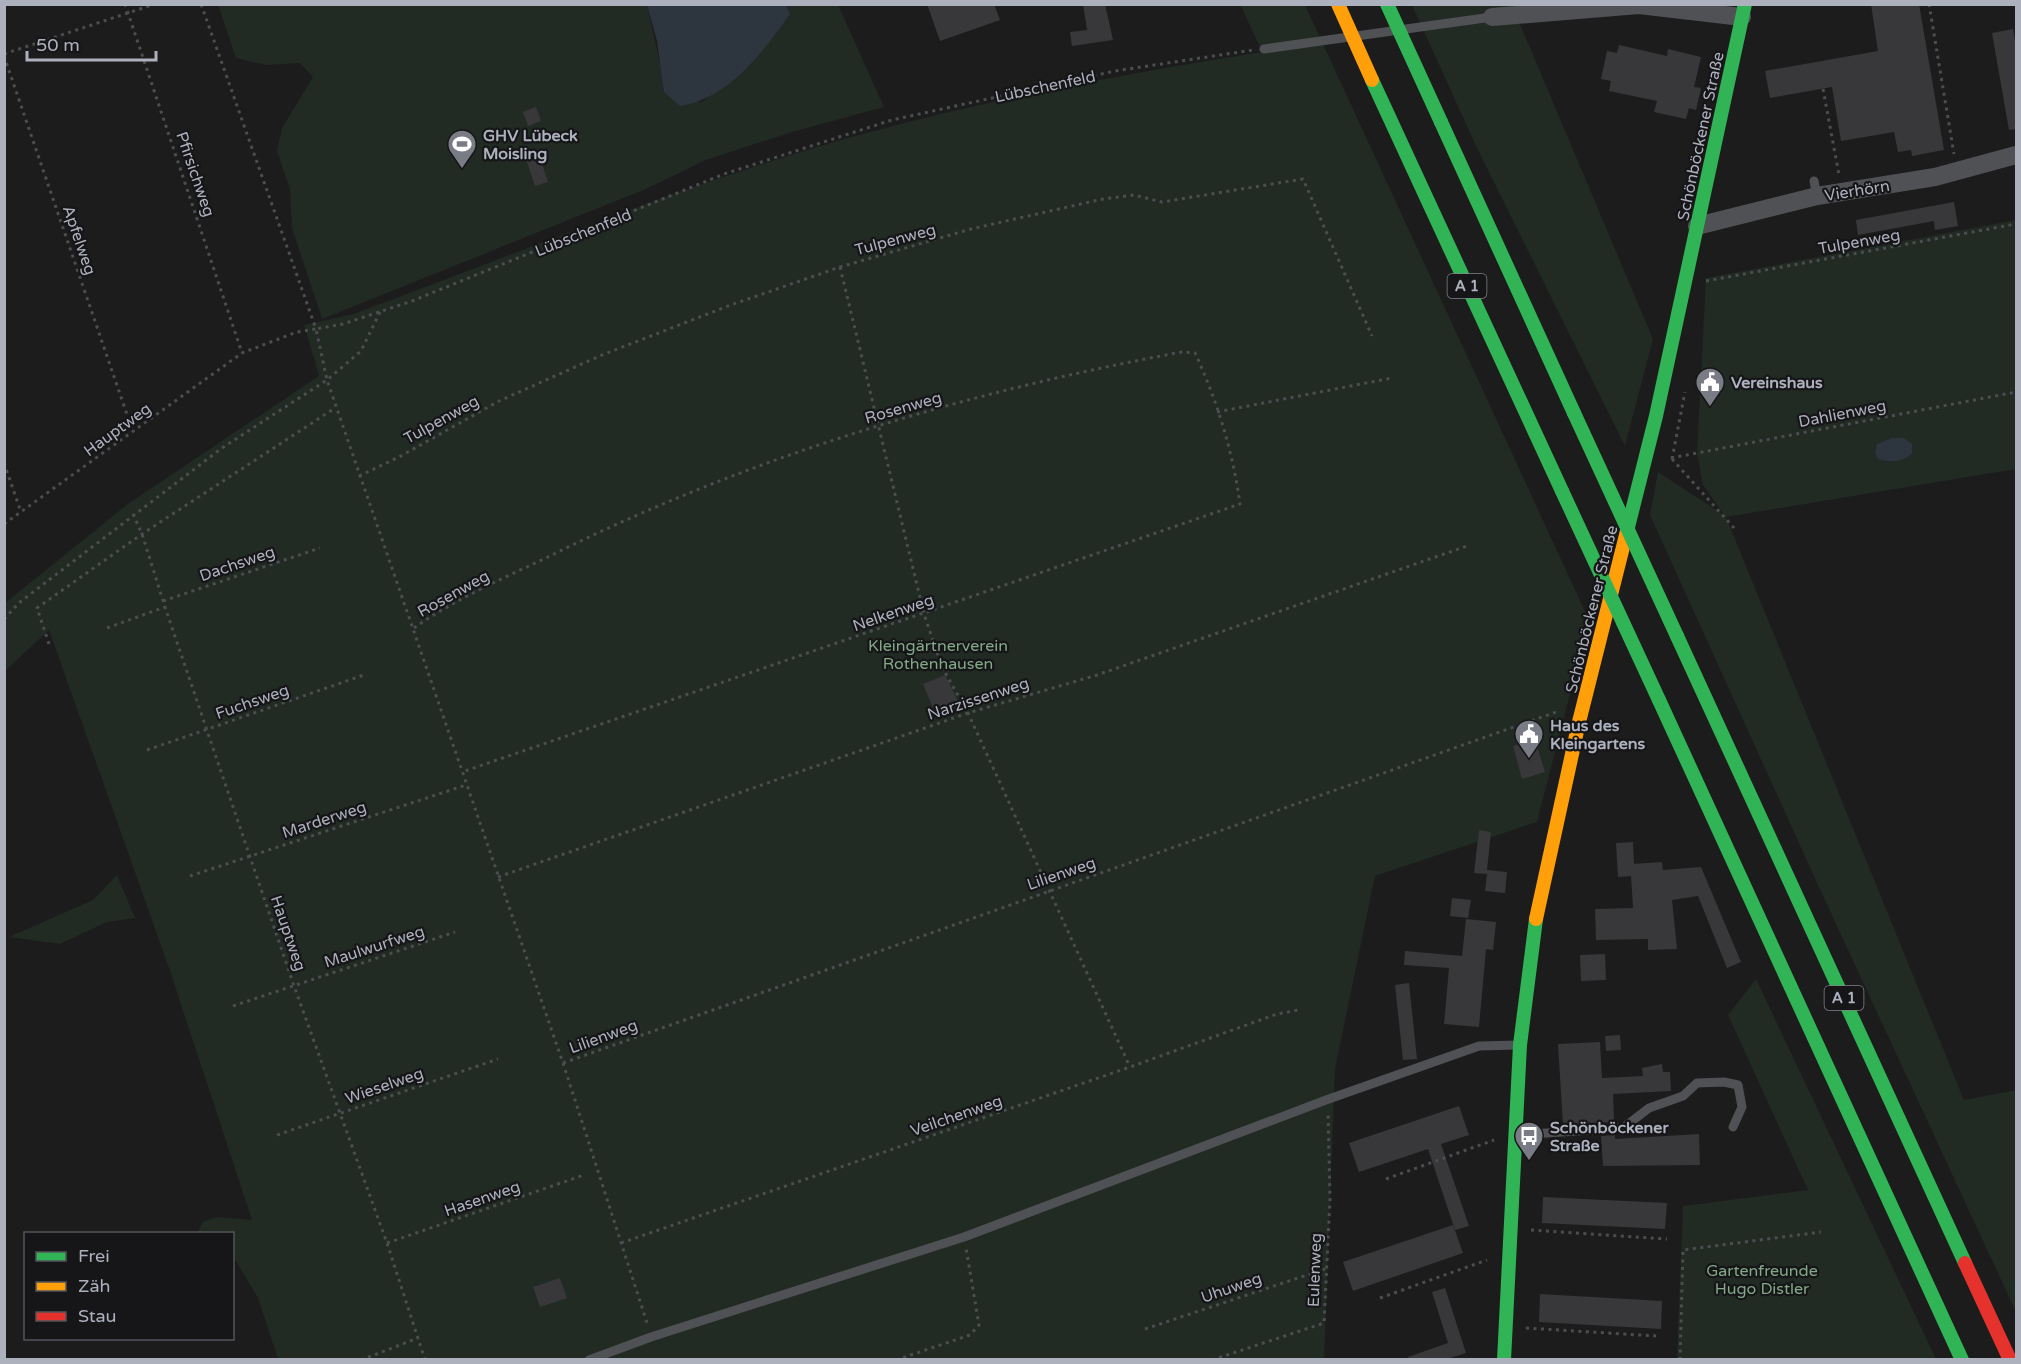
<svg xmlns="http://www.w3.org/2000/svg" width="2021" height="1364" font-family="'Varela Round',sans-serif">
  <rect width="100%" height="100%" fill="#1c1c1c"/>
  <g fill="#212a23">
    <path d="M1240,4L1305,5L1589,620L1537,822L1375,876L1335,1069L1324,1360L278,1359L258,1298L233,1256L232,1234L197,1233L203,1222L217,1217L252,1220L169,968L49,630L5,671V603L129,503L319,376L304,325L353,314C505,258 655,196 810,149C958,105 1110,76 1262,52Z"/>
    <path d="M218,5H647L660,63L700,103C742,75 764,53 788,9L786,5H844L839,7L884,107L792,132L706,160L646,189L322,319L292,228L290,189L277,151L282,128L313,77L300,63L266,65L236,58Z"/>
    <path d="M1412,5H1512L1653,339L1625,446L1476,146Z"/>
    <path d="M2016,220V469L1726,517L1964,1100L2016,1090V1312L1823,896L1650,515L1658,472L1724,515L1703,485L1697,453L1706,278Z"/>
    <path d="M117,875L135,918L107,922L60,944L9,937L93,900Z"/>
    <path d="M1756,979L1936,1359H1677L1683,1206L1808,1190L1728,1015Z"/>
  </g>
  <g fill="#2d353f">
    <path d="M647,5H786L790,14C763,52 729,99 680,106L664,92L657,41Z"/>
    <path d="M1892,438H1904L1912,444V453C1904,462 1890,463 1878,459L1875,453L1877,444Z"/>
  </g>
  <g fill="#38383a">
    <path d="M927,4H994L1000,20L940,41Z"/>
    <path d="M1083,4H1105L1113,40L1072,46L1070,32L1087,30Z"/>
    <path d="M1871,4H1919L1944,150L1912,156L1911,150L1898,152L1894,132L1841,141L1832,87L1770,98L1765,71L1878,51Z"/>
    <path d="M2013,29L2016,46V129L2009,130L1992,33Z"/>
    <path d="M1619,45L1667,56L1668,49L1701,57L1694,87L1701,88L1696,110L1689,108L1686,119L1654,112L1657,101L1609,91L1611,81L1601,79L1607,51L1617,53Z"/>
    <path d="M536,107L541,121L528,126L523,112Z"/>
    <path d="M538,152L548,182L535,186L525,156Z"/>
    <path d="M1954,202L1958,226L1935,230L1934,221L1858,235L1856,220Z"/>
    <path d="M945,675L960,705L936,715L923,684Z"/>
    <path d="M1535,740L1545,772L1522,779L1513,746Z"/>
    <path d="M1479,830L1491,832L1487,870L1507,872L1505,893L1485,891L1487,874L1474,873Z"/>
    <path d="M1633,842L1634,864L1662,862L1663,870L1701,867L1741,962L1727,968L1698,896L1672,900L1677,949L1648,950V939L1596,940L1595,909L1633,908L1631,876L1618,877L1616,843Z"/>
    <path d="M1452,898L1471,900L1468,918L1450,916Z"/>
    <path d="M1466,919L1496,922L1493,950L1486,949L1479,1027L1444,1024L1449,968L1404,965L1405,951L1462,956Z"/>
    <path d="M1605,954L1606,980L1581,981L1580,955Z"/>
    <path d="M1409,983L1417,1059L1403,1060L1395,985Z"/>
    <path d="M1620,1035L1621,1050L1606,1051L1605,1036Z"/>
    <path d="M1600,1042L1602,1078L1643,1076L1642,1068L1662,1064L1663,1072H1670L1671,1091L1613,1094L1614,1122L1563,1125L1558,1044Z"/>
    <path d="M1459,1106L1469,1135L1441,1144L1469,1226L1455,1230L1428,1149L1359,1172L1349,1143Z"/>
    <path d="M1699,1134L1700,1165L1603,1166L1601,1136L1615,1135V1139Z"/>
    <path d="M1543,1197L1667,1203L1665,1229L1542,1223Z"/>
    <path d="M1453,1225L1463,1253L1353,1291L1343,1262Z"/>
    <path d="M560,1278L567,1298L540,1307L533,1287Z"/>
    <path d="M1445,1288L1466,1353L1447,1359H1409L1408,1357L1448,1343L1432,1292Z"/>
    <path d="M1540,1294L1662,1301L1661,1329L1539,1322Z"/>
  </g>
  <g fill="none" stroke-linecap="round" stroke-linejoin="round">
    <g stroke="#4c4d50" stroke-width="3" stroke-dasharray="3 4.5" stroke-linecap="butt">
      <path d="M125,4L242,353"/>
      <path d="M1929,4L1954,154"/>
      <path d="M4,54L155,4"/>
      <path d="M4,56L133,432"/>
      <path d="M1823,89L1839,175"/>
      <path d="M840,267L924,614L942,667L968,713L1130,1067"/>
      <path d="M1706,281L2016,224"/>
      <path d="M380,312L361,351L327,380L316,329L343,324L412,301L724,174L892,120L1115,71L1253,50"/>
      <path d="M1217,412L1392,378"/>
      <path d="M1671,458L2016,392"/>
      <path d="M1672,459L1685,392"/>
      <path d="M1672,459L1734,528"/>
      <path d="M4,463L21,512"/>
      <path d="M359,476L399,457L499,401L602,355L728,306L840,267L971,229L1103,199L1134,195L1162,202L1303,179L1372,336"/>
      <path d="M133,514L142,534L165,607L294,986L387,1243L425,1360"/>
      <path d="M4,524L242,353L297,332L316,329L201,4"/>
      <path d="M163,601L320,548"/>
      <path d="M4,619L20,602L222,448L327,380L563,1063L648,1326"/>
      <path d="M107,628L165,607"/>
      <path d="M414,628C455,599 504,578 550,556C748,457 965,392 1182,352L1195,353C1217,400 1233,452 1240,504L462,772"/>
      <path d="M49,644L37,608L142,534L335,408"/>
      <path d="M147,750L364,675"/>
      <path d="M190,876L466,785"/>
      <path d="M498,877L968,713L1097,675L1467,546"/>
      <path d="M233,1006L455,932"/>
      <path d="M563,1063L1559,711"/>
      <path d="M277,1135L498,1059"/>
      <path d="M1386,1179L1494,1140"/>
      <path d="M1531,1230L1667,1239"/>
      <path d="M387,1243L584,1175"/>
      <path d="M621,1243L1130,1067L1277,1014L1299,1010"/>
      <path d="M1380,1298L1487,1260"/>
      <path d="M1526,1328L1656,1336"/>
      <path d="M1145,1329L1325,1269"/>
      <path d="M361,1360L418,1338"/>
      <path d="M896,1360L970,1335L979,1325L966,1248"/>
      <path d="M1212,1360L1324,1323L1330,1199L1328,1111"/>
      <path d="M1680,1360L1683,1250L1821,1232"/>
    </g>
    <g stroke="#505155" stroke-width="9">
      <path d="M1406,29L1492,17"/>
      <path d="M1264,49L1392,31"/>
      <path d="M1814,181L1817,196"/>
      <path d="M1517,1135L1623,1128L1649,1108L1683,1096L1697,1083L1724,1082L1738,1085L1742,1107L1733,1127"/>
      <path d="M589,1360L651,1337L964,1237L1326,1100L1479,1046L1518,1045"/>
    </g>
    <g stroke="#505155" stroke-width="18">
      <path d="M1492,17L1639,5L1742,17"/>
      <path d="M1697,226L1817,196L1935,177L2016,155"/>
    </g>
    <g stroke="#30b455" stroke-width="14">
      <path d="M1372,80L1562,491"/>
      <path d="M1441,122L1574,413"/>
      <path d="M1627,531L1656,416L1745,4"/>
      <path d="M1677,636L1965,1263"/>
      <path d="M1659,700L1962,1360"/>
      <path d="M1504,1360L1520,1045L1536,919"/>
    </g>
    <path stroke="#ff9f0a" stroke-width="14" d="M1536,919L1579,722L1627,531"/>
    <path stroke="#e5322d" stroke-width="14" d="M1965,1263L2010,1360"/>
    <g stroke="#30b455" stroke-width="14">
      <path d="M1387,4L1441,122"/>
      <path d="M1574,413L1677,636"/>
      <path d="M1562,491L1659,700"/>
    </g>
    <path stroke="#ff9f0a" stroke-width="14" d="M1338,4L1372,80"/>
  </g>
  <defs>
    <g id="stadium-pin" transform="scale(1.5)"><path d="M0 17L-7.5 6A9.5 9.5 0 1 1 7.5 6Z" fill="#7a7c85" stroke="#161618"/><path d="M0-5a6.5 5 0 1 0 0 10a6.5 5 0 1 0 0-10ZM-3.5-1.8h7v3.6h-7Z" fill="#fff"/></g>
    <g id="civic-pin" transform="scale(1.5)"><path d="M0 17L-7.5 6A9.5 9.5 0 1 1 7.5 6Z" fill="#7a7c85" stroke="#161618"/><path d="M-.6-6.5H3V-4.5H.6V-3L4-1V1h2V6H-6V1h2V-1L-.6-3ZM-1.2 2.5V6h2.4V2.5Z" fill="#fff"/></g>
    <g id="bus-pin" transform="scale(1.5)"><path d="M0 17L-7.5 6A9.5 9.5 0 1 1 7.5 6Z" fill="#7a7c85" stroke="#161618"/><path d="M-5-6H5V4H4V6H2V4H-2V6H-4V4H-5ZM-3.5-4V0h7V-4ZM-3.5 1.2v1.5H-2V1.2ZM2 1.2v1.5H3.5V1.2Z" fill="#fff"/></g>
  </defs>
  <g fill-rule="evenodd">
    <use href="#stadium-pin" x="462" y="144"/>
    <use href="#civic-pin" x="1710" y="382"/>
    <use href="#civic-pin" x="1529" y="734"/>
    <use href="#bus-pin" x="1529" y="1136"/>
  </g>
  <g text-anchor="middle" stroke-width="4.5" stroke-linejoin="round" paint-order="stroke">
    <g fill="#161618" stroke="#80828c" stroke-width="1.5">
      <rect x="1447.5" y="274" width="39" height="24" rx="4.5"/>
      <rect x="1824.5" y="986" width="39" height="24" rx="4.5"/>
    </g>
    <g font-size="15" font-weight="bold" fill="#adb0bd">
      <text x="1467" y="291">A 1</text>
      <text x="1844" y="1003">A 1</text>
    </g>
    <g font-size="16" fill="#adb0bd" stroke="#161618">
      <text transform="translate(1045 86) rotate(-12)" y="6">Lübschenfeld</text>
      <text transform="translate(1700 136) rotate(-78)" y="6">Schönböckener Straße</text>
      <text transform="translate(196 174) rotate(71)" y="6">Pfirsichweg</text>
      <text transform="translate(1857 190) rotate(-9)" y="6">Vierhörn</text>
      <text transform="translate(583 232) rotate(-22)" y="6">Lübschenfeld</text>
      <text transform="translate(895 239) rotate(-15)" y="6">Tulpenweg</text>
      <text transform="translate(80 240) rotate(71)" y="6">Apfelweg</text>
      <text transform="translate(1859 241) rotate(-10)" y="6">Tulpenweg</text>
      <text transform="translate(903 407) rotate(-16)" y="6">Rosenweg</text>
      <text transform="translate(1842 413) rotate(-11)" y="6">Dahlienweg</text>
      <text transform="translate(441 419) rotate(-29)" y="6">Tulpenweg</text>
      <text transform="translate(117 429) rotate(-36)" y="6">Hauptweg</text>
      <text transform="translate(237 563) rotate(-19)" y="6">Dachsweg</text>
      <text transform="translate(453 593) rotate(-29)" y="6">Rosenweg</text>
      <text transform="translate(1591 609) rotate(-76)" y="6">Schönböckener Straße</text>
      <text transform="translate(893 612) rotate(-19)" y="6">Nelkenweg</text>
      <text transform="translate(978 698) rotate(-18)" y="6">Narzissenweg</text>
      <text transform="translate(252 701) rotate(-19)" y="6">Fuchsweg</text>
      <text transform="translate(324 819) rotate(-18)" y="6">Marderweg</text>
      <text transform="translate(1061 873) rotate(-19)" y="6">Lilienweg</text>
      <text transform="translate(289 933) rotate(71)" y="6">Hauptweg</text>
      <text transform="translate(374 946) rotate(-18)" y="6">Maulwurfweg</text>
      <text transform="translate(603 1036) rotate(-20)" y="6">Lilienweg</text>
      <text transform="translate(384 1085) rotate(-19)" y="6">Wieselweg</text>
      <text transform="translate(956 1115) rotate(-19)" y="6">Veilchenweg</text>
      <text transform="translate(482 1198) rotate(-19)" y="6">Hasenweg</text>
      <text transform="translate(1314 1270) rotate(-88)" y="6">Eulenweg</text>
      <text transform="translate(1231 1287) rotate(-19)" y="6">Uhuweg</text>
    </g>
    <g font-size="16" font-weight="bold" fill="#adb0bd" stroke="#161618" text-anchor="start">
      <text x="483" y="141">GHV Lübeck<tspan x="483" dy="18">Moisling</tspan></text>
      <text x="1731" y="388">Vereinshaus</text>
      <text x="1550" y="731">Haus des<tspan x="1550" dy="18">Kleingartens</tspan></text>
      <text x="1550" y="1133">Schönböckener<tspan x="1550" dy="18">Straße</tspan></text>
    </g>
    <g font-size="16" fill="#83a988" stroke="#161618">
      <text x="938" y="651">Kleingärtnerverein<tspan x="938" dy="18">Rothenhausen</tspan></text>
      <text x="1762" y="1276">Gartenfreunde<tspan x="1762" dy="18">Hugo Distler</tspan></text>
    </g>
  </g>
  <rect width="2021" height="1364" fill="none" stroke="#adb0bd" stroke-width="12"/>
  <rect x="24" y="1232" width="210" height="108" fill="#161618" stroke="#52545a" stroke-width="1.5"/>
  <rect x="36" y="1252" width="30" height="9" fill="#30b455" stroke="#52545a" stroke-width="1.5"/>
  <text x="78" y="1262" font-size="18" fill="#adb0bd">Frei</text>
  <rect x="36" y="1282" width="30" height="9" fill="#ff9f0a" stroke="#52545a" stroke-width="1.5"/>
  <text x="78" y="1292" font-size="18" fill="#adb0bd">Zäh</text>
  <rect x="36" y="1312" width="30" height="9" fill="#e5322d" stroke="#52545a" stroke-width="1.5"/>
  <text x="78" y="1322" font-size="18" fill="#adb0bd">Stau</text>
  <path d="M27 51v9h129v-9" fill="none" stroke="#adb0bd" stroke-width="3"/>
  <text x="36" y="51" font-size="18" fill="#adb0bd" stroke="#161618" stroke-width="4.5" paint-order="stroke">50 m</text>
</svg>
